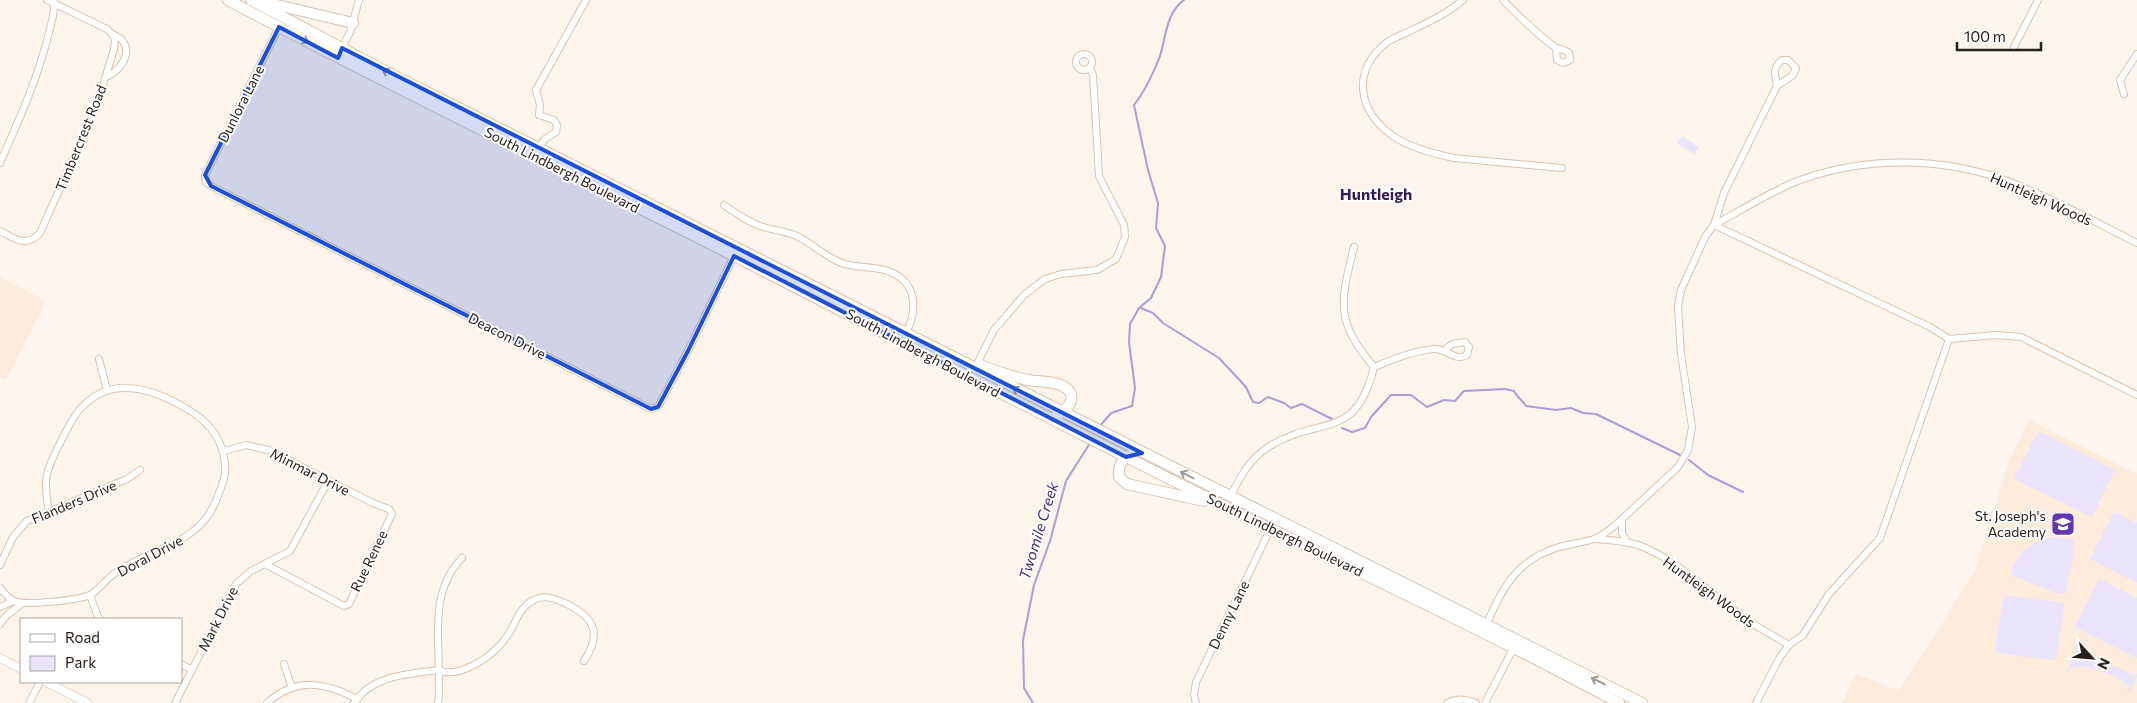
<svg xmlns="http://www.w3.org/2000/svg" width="2137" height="703" font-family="Commissioner,sans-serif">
  <rect width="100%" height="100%" fill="#fdf4ec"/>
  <g fill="#fdebdc">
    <path d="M0,277L46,301L6,380L0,377Z"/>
    <path d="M2029,420L2137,474V703H1842L1856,674L1899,691L1974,573L2010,459Z"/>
  </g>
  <g fill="#e9e3fc">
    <path d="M1682,136L1699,147L1694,154L1677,143Z"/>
    <path d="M2038,431L2115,470L2092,517L2014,479Z"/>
    <path d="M2114,512L2137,523V583L2090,559Z"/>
    <path d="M2050,537L2074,539L2072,566L2065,592L2059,594L2015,577L2011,571C2019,552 2031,542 2050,537Z"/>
    <path d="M2099,579L2137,598V658L2075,627Z"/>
    <path d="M2005,595L2063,603L2064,606L2061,629L2058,633L2060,635L2056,659L2054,660L1997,653L1995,651L2003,597Z"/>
    <path d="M2077,643L2079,644L2077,648L2135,676L2137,673V677L2129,692L2127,690L2131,687L2128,685C2110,673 2092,664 2070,668V672H2067Z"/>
  </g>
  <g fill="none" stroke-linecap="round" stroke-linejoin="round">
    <g stroke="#ad9dd9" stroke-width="2">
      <path d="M1141,308L1153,313L1163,323L1219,358L1246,387L1253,402L1259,403L1268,397L1284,403L1291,408L1302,404L1332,419"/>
      <path d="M1100,426L1111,413L1132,406L1135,388L1129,342L1130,324L1139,308L1151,298L1161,277L1165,246L1156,228L1158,203L1148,170L1134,105C1146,90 1153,74 1160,56C1166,37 1166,13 1184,0"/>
      <path d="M1342,428L1352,432L1365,428L1371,417L1391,395H1411L1427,407L1444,400L1455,401L1464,391L1505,389L1514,391C1517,397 1522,400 1526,406L1556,410L1571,408L1583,413L1596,414L1680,455"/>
      <path d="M1689,460L1708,475L1743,492"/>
      <path d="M1033,703L1024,688L1023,640L1034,585L1050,541L1066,481L1090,443"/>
    </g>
    <g stroke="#dac3b0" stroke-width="8">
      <g id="minor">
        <path d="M1463,0C1448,13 1429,22 1410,31C1402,35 1393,38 1386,43C1351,72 1358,111 1393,136C1410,148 1435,154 1454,158L1562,168"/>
        <path d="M1503,0C1519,16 1536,34 1555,47C1560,50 1565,49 1569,53L1570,60L1563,63L1557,60L1556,48"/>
        <path d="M279,27L205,175L206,182L211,186L651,409L658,407L688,351L734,256"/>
        <path d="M2014,47L2038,0"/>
        <path d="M341,50L350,32L359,0"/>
        <circle cx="1084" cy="62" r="8"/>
        <path d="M106,77C125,69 137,43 112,34"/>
        <path d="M2124,94L2120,80L2137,54"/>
        <path d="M538,148L545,139L556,132L557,125L554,120L539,115L540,105L536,90L586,0"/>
        <path d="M0,163C18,122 36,83 47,40C50,28 55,14 54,2"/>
        <path d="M724,205C735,213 747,221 760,226C772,230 785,231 797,236C812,244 824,255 839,262C853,268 866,266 880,269C915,276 920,305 906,333"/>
        <path d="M1714,225C1741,210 1767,194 1795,182C1862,156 1943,156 2010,182C2054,199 2095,222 2137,243"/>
        <path d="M1714,225L1930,327L1949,339"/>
        <path d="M0,231C15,239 27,248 40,233L97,105L114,49L115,39L112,34L107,29L47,0"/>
        <path d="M1354,247C1340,303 1335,321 1374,367"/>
        <path d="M99,359L107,390"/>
        <path d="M977,364L994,330L1024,295L1045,279L1061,274L1097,270L1116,259L1125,237L1124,225L1099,176L1093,75L1090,68"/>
        <path d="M224,451L246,445L268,450L373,503L389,509L392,514L349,604L344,606L265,564"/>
        <path d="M1230,497C1240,477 1250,458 1270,446C1320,415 1356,442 1374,367C1394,359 1413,351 1434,349C1447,348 1454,362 1467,355L1469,347L1465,342L1452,344L1445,350"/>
        <path d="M1595,539C1611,540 1627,541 1641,546C1678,561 1708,591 1740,615C1755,626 1772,635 1789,645"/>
        <path d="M1628,543L1622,533V519L1678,467L1688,450L1692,427L1681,354L1678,306L1681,290L1705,237L1714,225L1724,193L1777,86C1775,75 1772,68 1782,60H1788L1796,68L1793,75L1777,86"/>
        <path d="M0,565L13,537L27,521L127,479L140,470"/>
        <path d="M0,588C4,593 8,598 14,601C25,606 82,600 92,594C101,587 108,577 118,571C156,546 203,544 219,493C223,483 226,475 225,464C223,441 212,425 192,412C159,391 114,373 82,407C73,416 68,428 62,439C47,470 42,475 49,511"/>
        <path d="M90,595L98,617L100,619"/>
        <path d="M0,607L14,601"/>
        <path d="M0,624L7,615L23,603"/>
        <path d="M1486,625C1502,590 1515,561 1556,548C1568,544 1582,543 1594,539C1604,536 1614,526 1622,519"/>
        <path d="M181,664L192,670"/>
        <path d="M284,664L292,688"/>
        <path d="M29,703L40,682"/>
        <path d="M175,703L236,584L251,571L290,551L328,481"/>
        <path d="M267,703C296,677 325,682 357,699"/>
        <path d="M354,703C372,675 409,674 439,670C447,674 457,672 465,669C485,661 500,649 511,630C517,619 521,606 534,600C546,594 555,599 567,604C595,618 602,634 584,661"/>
        <path d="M438,703C440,695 438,685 439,676C439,635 430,591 462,558"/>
        <path d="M1196,703L1194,695L1196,682L1271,528"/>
        <path d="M1447,703C1457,698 1465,699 1476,703"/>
        <path d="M1485,703L1513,649"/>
        <path d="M1756,703L1780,657L1789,645L1803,635L1829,594L1880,538L1949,339L1996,335L2021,337L2137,395"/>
      </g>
    </g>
    <g stroke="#dac3b0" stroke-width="9">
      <g id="tertiary">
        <path d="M0,658L21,669"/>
        <path d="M46,682L88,703"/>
      </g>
    </g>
    <g stroke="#dac3b0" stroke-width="12">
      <g id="primary">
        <path d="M228,0C380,81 535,156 689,233C857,318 1023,406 1192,490C1334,561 1479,627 1619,703"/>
        <path d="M251,0L389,73L1642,703"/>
        <path d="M264,2L353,23"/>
        <path d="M980,365C996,371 1012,377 1028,380C1039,382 1053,381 1063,386C1080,395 1068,410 1057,415"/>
        <path d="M1131,455C1121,459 1118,466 1119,477L1127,484L1204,501"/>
      </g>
    </g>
    <use href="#minor" stroke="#fff" stroke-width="6"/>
    <use href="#tertiary" stroke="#fff" stroke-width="8"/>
    <use href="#primary" stroke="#fff" stroke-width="10"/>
  </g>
  <defs><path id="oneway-shaft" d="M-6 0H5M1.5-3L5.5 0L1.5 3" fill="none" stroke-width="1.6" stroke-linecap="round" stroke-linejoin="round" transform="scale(1.25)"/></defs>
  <g stroke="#9e9b98">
    <use href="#oneway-shaft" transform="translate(302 39) rotate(28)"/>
    <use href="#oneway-shaft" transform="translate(389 73) rotate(-153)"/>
    <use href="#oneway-shaft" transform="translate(1019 391) rotate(-153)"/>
    <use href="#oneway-shaft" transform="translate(1187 475) rotate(-153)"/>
    <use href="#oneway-shaft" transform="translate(1598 681) rotate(-154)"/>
  </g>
  <path fill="#1d4ed8" fill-opacity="0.2" stroke="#1d4ed8" stroke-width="4" stroke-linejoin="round" d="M279,27L338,58L342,48L1142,453L1126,457L734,256L688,351L658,407L651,409L211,186L205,175Z"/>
  <defs>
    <g id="school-square" transform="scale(1.25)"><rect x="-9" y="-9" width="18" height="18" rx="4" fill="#6537ae" stroke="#fff"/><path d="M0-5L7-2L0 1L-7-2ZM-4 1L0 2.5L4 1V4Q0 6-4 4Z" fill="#fff"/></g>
  </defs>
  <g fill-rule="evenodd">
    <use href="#school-square" x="2063" y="524"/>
  </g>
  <g text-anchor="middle" stroke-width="4" stroke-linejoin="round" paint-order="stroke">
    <g font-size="14" fill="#282019" stroke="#fff">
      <text transform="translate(241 104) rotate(-63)" y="5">Dunlora Lane</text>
      <text transform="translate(81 138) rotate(-68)" y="5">Timbercrest Road</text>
      <text transform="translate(562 170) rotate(27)" y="5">South Lindbergh Boulevard</text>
      <text transform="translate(2041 199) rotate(24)" y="5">Huntleigh Woods</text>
      <text transform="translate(507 336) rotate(27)" y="5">Deacon Drive</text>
      <text transform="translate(923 353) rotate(28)" y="5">South Lindbergh Boulevard</text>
      <text transform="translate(310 472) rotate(27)" y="5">Minmar Drive</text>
      <text transform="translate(74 502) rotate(-23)" y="5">Flanders Drive</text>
      <text transform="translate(1285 535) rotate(26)" y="5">South Lindbergh Boulevard</text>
      <text transform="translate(150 556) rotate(-28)" y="5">Doral Drive</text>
      <text transform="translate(369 561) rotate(-64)" y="5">Rue Renee</text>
      <text transform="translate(1709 592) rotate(36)" y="5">Huntleigh Woods</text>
      <text transform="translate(1229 615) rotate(-64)" y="5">Denny Lane</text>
      <text transform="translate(218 619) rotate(-63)" y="5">Mark Drive</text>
    </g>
    <g font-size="14" fill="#282019" stroke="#fff" text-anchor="end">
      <text x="2046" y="521">St. Joseph's<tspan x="2046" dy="16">Academy</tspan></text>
    </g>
    <g font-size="15" font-style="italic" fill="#462d74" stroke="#fff">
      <text transform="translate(1039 531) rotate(-73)" y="5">Twomile Creek</text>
    </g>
    <g font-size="16" font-weight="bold" fill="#341f59" stroke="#fff">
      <text x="1376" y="200">Huntleigh</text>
    </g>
  </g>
  <rect x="20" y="618" width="162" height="65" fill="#ffffff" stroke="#a9a6a3"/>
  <rect x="30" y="634" width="25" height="8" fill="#ffffff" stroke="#a9a6a3"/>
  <text x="65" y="643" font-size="15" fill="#282019">Road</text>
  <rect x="30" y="656" width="25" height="15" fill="#e9e3fc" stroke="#a9a6a3"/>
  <text x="65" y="668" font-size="15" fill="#282019">Park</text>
  <g transform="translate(2092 658) rotate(116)" stroke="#ffffff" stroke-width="4" paint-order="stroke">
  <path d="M0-4L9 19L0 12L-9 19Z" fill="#282019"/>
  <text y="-8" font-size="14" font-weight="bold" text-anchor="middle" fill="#282019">N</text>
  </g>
  <path d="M1957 42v8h84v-8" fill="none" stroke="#282019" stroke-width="2.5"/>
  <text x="1964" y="42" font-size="15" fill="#282019" stroke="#ffffff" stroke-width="4" paint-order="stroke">100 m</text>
</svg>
